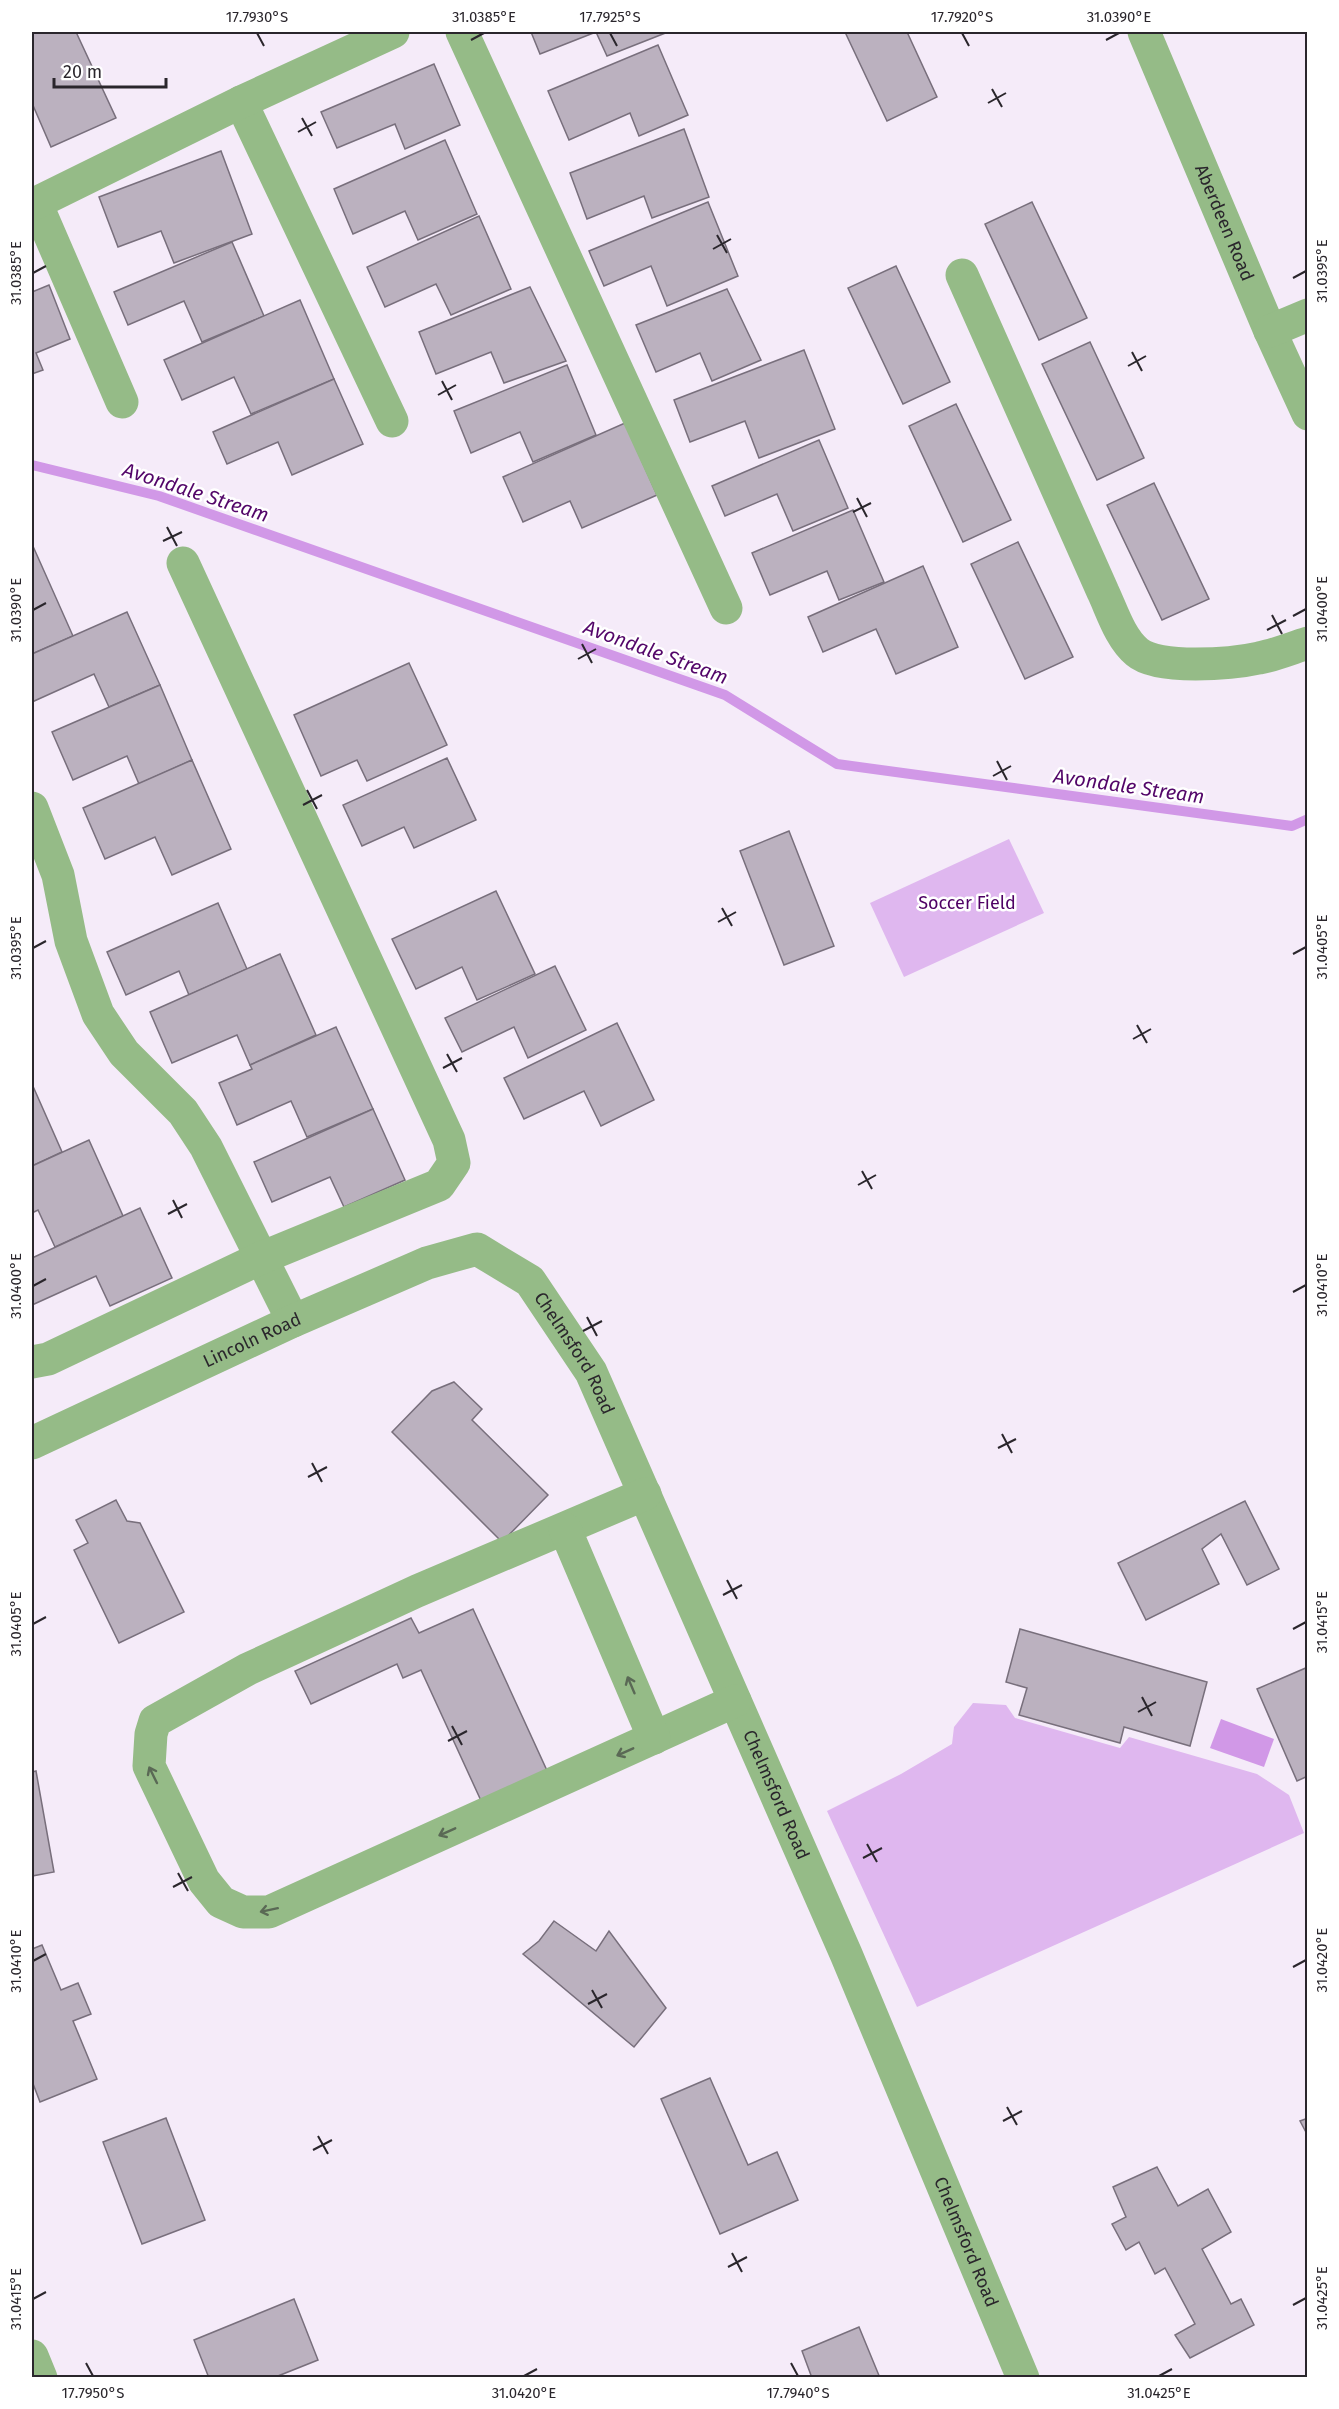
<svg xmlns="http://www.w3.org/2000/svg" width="1339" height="2409" font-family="'Fira Sans',sans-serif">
  <rect width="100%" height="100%" fill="#f5ebf9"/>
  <g fill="#dfb7ef">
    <path d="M1009,839L1044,913L904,977L870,903Z"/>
    <path d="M973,1703L1006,1705L1015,1718L1120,1748L1129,1737L1257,1774L1289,1795L1304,1833L917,2007L827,1811L901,1774L952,1744L954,1727Z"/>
  </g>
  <path fill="#d198e7" d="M1221,1719L1274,1739L1264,1767L1210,1748Z"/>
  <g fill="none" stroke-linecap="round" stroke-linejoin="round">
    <path stroke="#d198e7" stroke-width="10" d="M32,465L159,496L725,695L837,764L1292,826L1308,819"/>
  </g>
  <g fill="#bbb1bf" stroke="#786f7c" stroke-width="1.5">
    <path d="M32,32H76L116,118L51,147L32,103Z"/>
    <path d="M531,32H596L540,54Z"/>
    <path d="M596,32H668L607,56Z"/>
    <path d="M845,32H907L937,97L887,121Z"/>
    <path d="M658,45L688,115L639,136L630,113L569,140L548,91Z"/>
    <path d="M434,64L460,125L405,149L395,124L337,148L321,112Z"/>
    <path d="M684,129L709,197L652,218L644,196L587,219L570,173Z"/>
    <path d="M445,140L477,214L418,240L405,211L353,234L334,189Z"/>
    <path d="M221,151L252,234L174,263L161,231L118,247L99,197Z"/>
    <path d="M708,202L738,276L667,306L651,266L604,286L589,251Z"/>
    <path d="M1032,202L1087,318L1039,340L985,224Z"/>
    <path d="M479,216L511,289L451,315L436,284L385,307L367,267Z"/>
    <path d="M232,242L264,316L202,342L184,301L128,325L114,292Z"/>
    <path d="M896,266L950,382L903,404L848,288Z"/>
    <path d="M49,285L70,339L36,353L43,370L32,374V292Z"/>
    <path d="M530,287L566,361L504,383L491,352L436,374L419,332Z"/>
    <path d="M727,289L761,360L712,381L700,353L656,372L636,325Z"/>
    <path d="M300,300L334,379L251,414L234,377L182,400L164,360Z"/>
    <path d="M1090,342L1144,458L1097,480L1042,364Z"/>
    <path d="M804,350L835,429L759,458L745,421L690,442L674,400Z"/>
    <path d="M567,365L596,435L533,462L520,432L471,453L454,411Z"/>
    <path d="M334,379L363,444L292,475L278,442L227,464L213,432Z"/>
    <path d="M956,404L1011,520L963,542L909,426Z"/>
    <path d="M625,423L657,495L582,528L570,501L523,522L503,477Z"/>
    <path d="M819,440L848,508L793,531L777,494L725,516L712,486Z"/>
    <path d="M1154,483L1209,599L1162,620L1107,505Z"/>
    <path d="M853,510L884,582L839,600L827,571L770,595L752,553Z"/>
    <path d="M1018,542L1073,657L1025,679L971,564Z"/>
    <path d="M32,544L73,636L32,654Z"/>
    <path d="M923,566L958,647L896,674L876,629L823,652L808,617Z"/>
    <path d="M127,612L160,685L109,707L94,674L32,702V654Z"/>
    <path d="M409,663L447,745L367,781L357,760L321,776L294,715Z"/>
    <path d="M160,685L192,760L139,784L127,756L73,780L52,732Z"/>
    <path d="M447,758L476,820L414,848L404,827L362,846L343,805Z"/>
    <path d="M192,760L231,849L172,875L155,837L105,859L83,808Z"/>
    <path d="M789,831L834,946L784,965L740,851Z"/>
    <path d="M496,891L535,974L477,1000L462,967L416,989L392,939Z"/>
    <path d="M218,903L247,969L189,995L179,971L126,995L107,952Z"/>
    <path d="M280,954L316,1035L250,1065L237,1035L172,1063L150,1012Z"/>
    <path d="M555,966L586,1030L528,1058L514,1027L462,1052L445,1018Z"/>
    <path d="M617,1023L654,1100L601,1126L584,1091L524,1119L504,1078Z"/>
    <path d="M336,1027L373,1109L307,1137L291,1101L237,1125L219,1083L252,1069L250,1065Z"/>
    <path d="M32,1084L62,1152L32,1166Z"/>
    <path d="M373,1109L405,1180L344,1207L330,1177L272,1202L254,1162Z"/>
    <path d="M89,1140L123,1216L55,1247L38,1210L32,1213V1166Z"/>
    <path d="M140,1208L172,1278L110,1306L96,1276L32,1305V1258Z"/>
    <path d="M454,1382L482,1409L472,1420L548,1495L502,1542L392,1432L432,1391Z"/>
    <path d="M116,1500L127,1521L140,1523L184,1612L119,1643L74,1550L88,1543L76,1520Z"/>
    <path d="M1245,1501L1279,1569L1247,1585L1221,1534L1202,1549L1219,1584L1146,1620L1118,1563Z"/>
    <path d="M473,1609L549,1775L483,1805L421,1670L403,1678L397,1664L311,1704L295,1671L411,1618L419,1633Z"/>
    <path d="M1020,1629L1207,1682L1190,1746L1124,1727L1120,1743L1019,1715L1027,1688L1006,1682Z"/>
    <path d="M1308,1667V1776L1297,1781L1257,1689Z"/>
    <path d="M36,1771L54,1872L32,1876V1772Z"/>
    <path d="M554,1921L596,1951L609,1931L666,2008L634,2047L523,1954L539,1941Z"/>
    <path d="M42,1945L61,1990L78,1983L91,2014L73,2021L97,2079L40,2102L32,2081V1949Z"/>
    <path d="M710,2078L748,2165L777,2152L798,2200L720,2234L661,2099Z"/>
    <path d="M166,2118L205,2220L142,2244L103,2142Z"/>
    <path d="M1308,2118V2136L1300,2121Z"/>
    <path d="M1157,2167L1178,2206L1208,2189L1231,2232L1202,2249L1231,2304L1241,2299L1254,2325L1190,2358L1175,2335L1195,2324L1165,2268L1155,2274L1139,2242L1126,2250L1112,2224L1126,2217L1113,2187Z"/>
    <path d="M294,2299L318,2360L278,2376L279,2378H209L194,2340Z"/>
    <path d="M859,2327L880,2378H812L802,2351Z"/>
  </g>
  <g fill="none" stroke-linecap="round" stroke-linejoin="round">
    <g stroke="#95bb87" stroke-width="33">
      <path d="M462,32L726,608"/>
      <path id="s1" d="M1144,32L1270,331L1308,414"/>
      <path d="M241,102L392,421"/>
      <path d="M36,203L122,402"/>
      <path d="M32,205L241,102L393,32"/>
      <path d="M962,275L1103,592C1112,611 1120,638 1137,652C1158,670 1232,664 1259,658C1275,655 1292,648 1308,643"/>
      <path d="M1270,331L1308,315"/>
      <path d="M32,808L58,875L71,941L98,1014L124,1053L183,1112L206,1147L293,1321"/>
      <path d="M32,1362L48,1359L261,1258L439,1185L454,1163L449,1140L183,563"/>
      <path id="s2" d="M32,1443L293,1321L427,1263L477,1249L530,1281L591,1372L846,1954L1023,2378"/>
      <path d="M645,1494L417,1591L248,1669L155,1721L151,1734L149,1766L204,1881L221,1902L243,1912H269L735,1701"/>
      <path d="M565,1529L654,1738"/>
      <path d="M32,2356L41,2378"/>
    </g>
  </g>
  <defs><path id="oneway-shaft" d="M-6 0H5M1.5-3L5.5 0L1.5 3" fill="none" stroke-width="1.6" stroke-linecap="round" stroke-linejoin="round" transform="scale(1.5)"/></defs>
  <g stroke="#5a6955">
    <use href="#oneway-shaft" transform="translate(631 1685) rotate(-113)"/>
    <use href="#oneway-shaft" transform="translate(625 1752) rotate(156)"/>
    <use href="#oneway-shaft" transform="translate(153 1775) rotate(-116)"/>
    <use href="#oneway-shaft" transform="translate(447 1832) rotate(156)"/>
    <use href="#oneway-shaft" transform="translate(269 1910) rotate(168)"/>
  </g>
  <path fill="none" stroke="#2a262c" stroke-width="2" d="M257,33L264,46M610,33L617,46M962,33L969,46M471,40L484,33M1106,40L1119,33M992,89L1002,107M988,103L1006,93M302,118L312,136M298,132L316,122M717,235L727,253M713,249L731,239M33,273L46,266M1293,278L1306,271M1132,352L1142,371M1128,366L1146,356M442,381L452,400M438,395L456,385M857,498L867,517M853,512L871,503M167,527L177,546M163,541L182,532M33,610L46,603M1272,615L1282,634M1293,616L1306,609M1267,630L1286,620M582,644L592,663M578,659L596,649M997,761L1007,780M993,776L1011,766M307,790L317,809M303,805L322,795M722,908L732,926M718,922L736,912M33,948L46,941M1293,954L1306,947M1137,1025L1147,1043M1133,1039L1151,1029M447,1054L457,1072M443,1068L462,1058M862,1171L872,1189M858,1185L876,1175M173,1200L182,1218M168,1214L187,1204M33,1286L46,1279M1293,1292L1306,1285M587,1317L597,1336M583,1331L602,1321M1002,1434L1012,1453M998,1448L1016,1439M312,1463L322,1482M308,1477L327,1467M727,1580L737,1599M723,1595L742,1585M33,1624L46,1617M1293,1629L1306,1622M1142,1697L1152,1716M1138,1712L1156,1702M452,1726L462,1745M448,1741L467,1731M867,1844L877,1862M863,1858L882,1848M178,1873L188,1891M173,1887L192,1877M33,1961L46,1954M1293,1967L1306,1960M592,1990L602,2008M588,2004L607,1994M1007,2107L1017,2125M1003,2121L1022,2111M318,2136L328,2154M313,2150L332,2140M732,2253L742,2272M728,2267L747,2257M33,2299L46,2292M1293,2305L1306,2298M86,2363L93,2376M791,2363L798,2376M524,2376L537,2369M1159,2376L1172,2369"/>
  <g text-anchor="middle" stroke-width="5" stroke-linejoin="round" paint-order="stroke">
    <g font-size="18" fill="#2a262c" stroke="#fff">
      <text dy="6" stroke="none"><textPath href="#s1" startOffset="207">Aberdeen Road</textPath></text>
      <text dy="6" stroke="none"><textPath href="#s2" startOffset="243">Lincoln Road</textPath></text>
      <text dy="6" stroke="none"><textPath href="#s2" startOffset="633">Chelmsford Road</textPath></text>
      <text dy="6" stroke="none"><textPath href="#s2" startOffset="1119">Chelmsford Road</textPath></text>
      <text dy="6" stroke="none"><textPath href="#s2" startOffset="1605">Chelmsford Road</textPath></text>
    </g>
    <g font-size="18" fill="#4e0064" stroke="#fff">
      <text x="967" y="909">Soccer Field</text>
    </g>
    <g font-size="20" font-style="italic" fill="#530669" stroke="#fff">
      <text transform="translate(196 492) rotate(18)" y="7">Avondale Stream</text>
      <text transform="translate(656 652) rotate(20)" y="7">Avondale Stream</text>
      <text transform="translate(1129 786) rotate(8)" y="7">Avondale Stream</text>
    </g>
  </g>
  <rect width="1339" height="2409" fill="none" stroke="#ffffff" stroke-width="66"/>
  <path d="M54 78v9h112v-9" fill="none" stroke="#2a262c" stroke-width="3"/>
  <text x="63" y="78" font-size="18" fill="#2a262c" stroke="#ffffff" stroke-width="4.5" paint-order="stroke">20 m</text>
  <rect x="33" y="33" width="1273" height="2343" fill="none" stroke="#2a262c" stroke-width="2"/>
  <g font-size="15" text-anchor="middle" fill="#2a262c">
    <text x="257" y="22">17.7930°S</text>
    <text x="484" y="22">31.0385°E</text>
    <text x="610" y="22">17.7925°S</text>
    <text x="962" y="22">17.7920°S</text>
    <text x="1119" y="22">31.0390°E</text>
    <text transform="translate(1322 271) rotate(-90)" y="5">31.0395°E</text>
    <text transform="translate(16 273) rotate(-90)" y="5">31.0385°E</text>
    <text transform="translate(1322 609) rotate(-90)" y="5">31.0400°E</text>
    <text transform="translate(16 610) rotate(-90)" y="5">31.0390°E</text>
    <text transform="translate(1322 947) rotate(-90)" y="5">31.0405°E</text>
    <text transform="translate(16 948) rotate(-90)" y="5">31.0395°E</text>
    <text transform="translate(1322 1285) rotate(-90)" y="5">31.0410°E</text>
    <text transform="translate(16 1286) rotate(-90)" y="5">31.0400°E</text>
    <text transform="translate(1322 1622) rotate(-90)" y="5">31.0415°E</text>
    <text transform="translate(16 1624) rotate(-90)" y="5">31.0405°E</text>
    <text transform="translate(1322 1960) rotate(-90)" y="5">31.0420°E</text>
    <text transform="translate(16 1961) rotate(-90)" y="5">31.0410°E</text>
    <text transform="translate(1322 2298) rotate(-90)" y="5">31.0425°E</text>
    <text transform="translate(16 2299) rotate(-90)" y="5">31.0415°E</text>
    <text x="93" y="2398">17.7950°S</text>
    <text x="524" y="2398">31.0420°E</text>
    <text x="798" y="2398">17.7940°S</text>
    <text x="1159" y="2398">31.0425°E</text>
  </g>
</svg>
